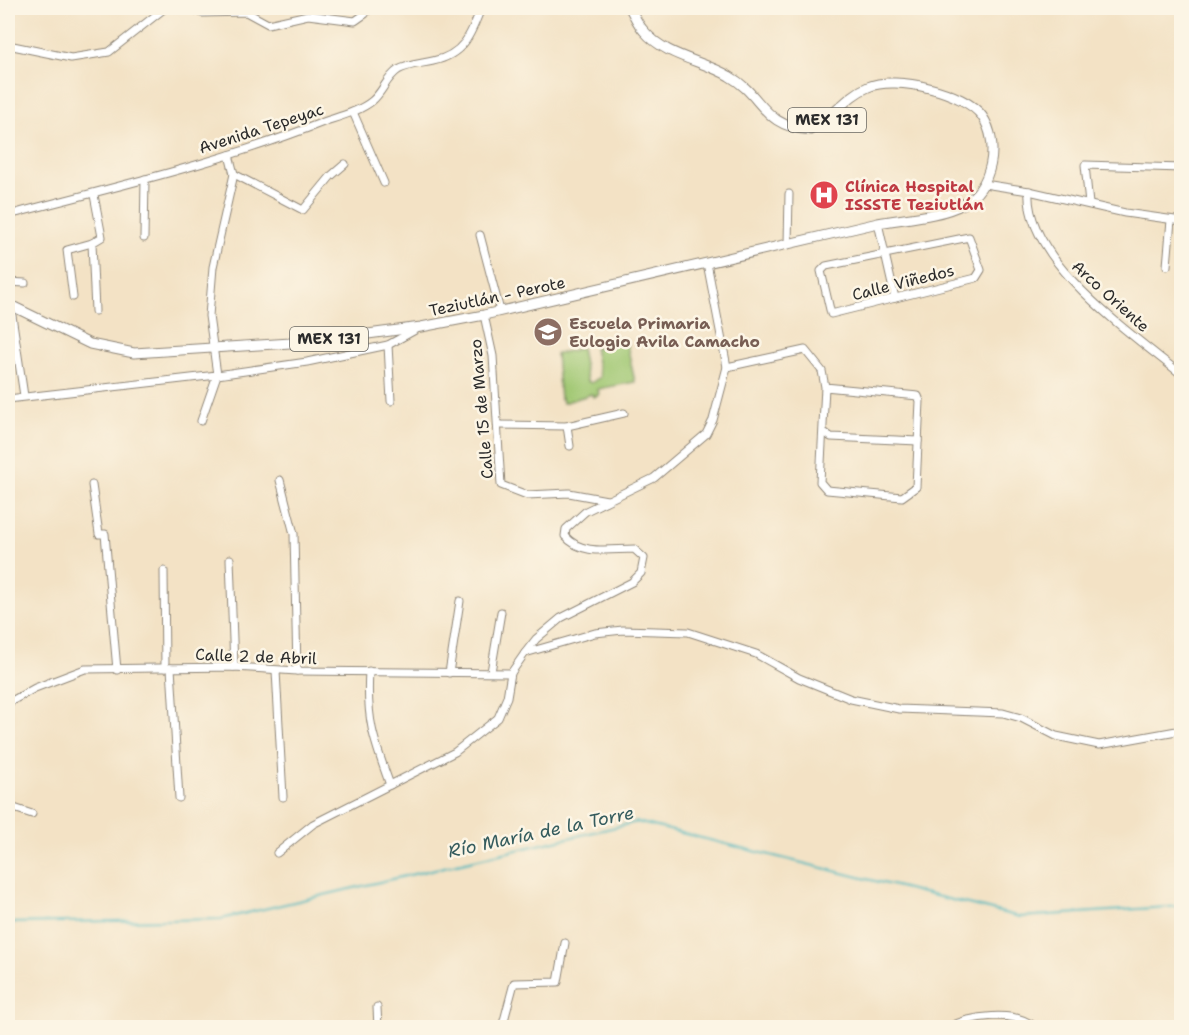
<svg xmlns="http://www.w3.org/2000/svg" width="1189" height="1035" font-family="'Shantell Sans',sans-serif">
  <rect width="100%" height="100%" fill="#fcf5e5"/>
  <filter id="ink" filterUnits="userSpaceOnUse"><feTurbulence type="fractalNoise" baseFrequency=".0167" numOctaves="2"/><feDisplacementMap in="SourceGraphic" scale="12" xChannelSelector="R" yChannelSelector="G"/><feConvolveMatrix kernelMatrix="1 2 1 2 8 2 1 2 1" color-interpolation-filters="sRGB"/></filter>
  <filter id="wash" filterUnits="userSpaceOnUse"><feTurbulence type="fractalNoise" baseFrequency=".008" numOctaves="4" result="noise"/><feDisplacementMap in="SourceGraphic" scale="24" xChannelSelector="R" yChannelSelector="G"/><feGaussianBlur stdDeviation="1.35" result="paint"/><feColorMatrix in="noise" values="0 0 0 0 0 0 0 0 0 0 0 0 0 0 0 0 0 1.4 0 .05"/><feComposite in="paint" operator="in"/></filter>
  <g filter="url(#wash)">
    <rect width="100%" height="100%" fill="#f3e2c5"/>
    <path fill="#a1c873" stroke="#667a4f" stroke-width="1.5" d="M626,340L635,382L598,389L599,395L593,397L592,394L563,403L562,398L560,399L556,354L581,348L587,381L591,383L600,377L594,348Z"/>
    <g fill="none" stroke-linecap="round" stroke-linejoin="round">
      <path stroke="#48b7be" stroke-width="2" d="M8,923L221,919L637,822L1020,917L1182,906"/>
    </g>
  </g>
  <g filter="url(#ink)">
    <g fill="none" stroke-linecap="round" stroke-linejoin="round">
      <g stroke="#8f8678" stroke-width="9">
        <g id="minor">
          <path d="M190,8L202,13L246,12L268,24L308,15L355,21L365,14L369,8"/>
          <path d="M8,45L71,58L109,52L165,8"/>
          <path d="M353,112L384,183"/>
          <path d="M234,174L303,210L331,176L345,164"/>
          <path d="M984,184L1029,191L1125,213L1182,221"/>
          <path d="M1029,191C1024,260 1132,334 1182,375"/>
          <path d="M1089,204L1085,165L1182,168"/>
          <path d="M8,215C114,187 223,162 326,121C341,116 360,111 372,101C383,92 386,78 398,70C409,64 420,64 433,61C463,55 471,35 481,8"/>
          <path d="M878,223L895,298"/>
          <path d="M480,235L500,311"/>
          <path d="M969,237L981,270L976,278L831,314L821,271L826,266Z"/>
          <path d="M144,238L145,179"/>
          <path d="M92,243L95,311"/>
          <path d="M788,244L789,194"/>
          <path d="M1167,266L1171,220"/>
          <path d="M8,282L25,283"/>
          <path d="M8,289L24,396"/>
          <path d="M73,297L67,250L92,243L102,237L94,195"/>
          <path d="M484,315L493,356L501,485L527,495L569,493L607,500"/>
          <path d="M388,345L391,401"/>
          <path d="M727,367L805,350L822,371L825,387L820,482L827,490L902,497L916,487L920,401L918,396L825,387"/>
          <path d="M8,399L217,375L307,362L388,345L417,329"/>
          <path d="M201,421L217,375L209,316L213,267L234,174L229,155"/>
          <path d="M498,425L567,426L624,413"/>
          <path d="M567,426L570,446"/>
          <path d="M824,432L831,437L918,441"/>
          <path d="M280,480L294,534L297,671"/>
          <path d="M92,485L99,534H105L117,670"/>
          <path d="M230,559L234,667"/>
          <path d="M164,571L165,668"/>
          <path d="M525,653L536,639L561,618L632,582L641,573L644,558L634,549C610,549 582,556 565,536L566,529L586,511L654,478L706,434L713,420L727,367L707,263"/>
          <path d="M171,668L179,798"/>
          <path d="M276,671L283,797"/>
          <path d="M369,671C366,720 374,741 390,785"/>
          <path d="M491,672L501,612"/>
          <path d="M449,673L460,601"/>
          <path d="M8,703L35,688L85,669L234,667L297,671L511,673"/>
          <path d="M8,806L32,814"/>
          <path d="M277,853L313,824L455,752L498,718L507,697L511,673L525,653L595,633L623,630L688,632L756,654L799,678L851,699L899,709L1003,713L1021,718L1056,736L1099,745L1182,730"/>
          <path d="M377,1007L378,1028"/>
          <path d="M502,1028L514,983L558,982L565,943"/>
          <path d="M947,1028C969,1016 1016,1009 1036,1028"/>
        </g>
      </g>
      <g stroke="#8f8678" stroke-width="11">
        <path id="major" d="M8,304L90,344L134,353L307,342L421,327L484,315L878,223C905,218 938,217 963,204C992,189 1001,143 982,116C965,92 896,75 868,87C846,96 832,119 810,130C762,127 763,95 729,76C702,60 666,57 644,31C638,25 634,15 630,8"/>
      </g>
      <use href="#minor" stroke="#fff" stroke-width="7"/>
      <use href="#major" stroke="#fff" stroke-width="9"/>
    </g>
  </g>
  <defs>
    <g id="hospital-disc" transform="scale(1.5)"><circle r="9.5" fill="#e0444e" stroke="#fcf5e5"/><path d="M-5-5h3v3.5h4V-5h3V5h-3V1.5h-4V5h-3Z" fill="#fff"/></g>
    <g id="school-disc" transform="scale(1.5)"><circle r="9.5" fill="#8d6e63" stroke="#fcf5e5"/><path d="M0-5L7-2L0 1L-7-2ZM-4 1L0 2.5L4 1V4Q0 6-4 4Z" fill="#fff"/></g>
  </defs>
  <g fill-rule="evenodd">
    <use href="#hospital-disc" x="824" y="195"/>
    <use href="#school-disc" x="548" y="332"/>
  </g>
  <g text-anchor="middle" stroke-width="5" stroke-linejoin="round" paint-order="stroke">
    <g fill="#fcf5e5" stroke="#6a6863" stroke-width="1.5">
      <rect x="788" y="108" width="78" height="24" rx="4.5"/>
      <rect x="290" y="327" width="78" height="24" rx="4.5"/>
    </g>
    <g font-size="15" font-weight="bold" fill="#2b2b2b">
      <text x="827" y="125">MEX 131</text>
      <text x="329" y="344">MEX 131</text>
    </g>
    <g font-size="16" fill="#2b2b2b" stroke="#fcf5e5">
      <text transform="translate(261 128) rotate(-18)" y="6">Avenida Tepeyac</text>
      <text transform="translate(903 282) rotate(-14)" y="6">Calle Viñedos</text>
      <text transform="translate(497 296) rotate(-12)" y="6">Teziutlán - Perote</text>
      <text transform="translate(1111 296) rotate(42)" y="6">Arco Oriente</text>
      <text transform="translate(481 409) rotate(-95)" y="6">Calle 15 de Marzo</text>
      <text transform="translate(256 656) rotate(2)" y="6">Calle 2 de Abril</text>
    </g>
    <g font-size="16" font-weight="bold" fill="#be3a42" stroke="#fcf5e5" text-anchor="start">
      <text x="845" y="192">Clínica Hospital<tspan x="845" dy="18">ISSSTE Teziutlán</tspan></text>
    </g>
    <g font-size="16" font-weight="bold" fill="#785e54" stroke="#fcf5e5" text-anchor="start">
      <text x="569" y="329">Escuela Primaria<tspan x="569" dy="18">Eulogio Avila Camacho</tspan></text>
    </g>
    <g font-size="18" font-style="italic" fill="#355c5e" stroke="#fcf5e5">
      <text transform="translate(541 832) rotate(-12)" y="6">Río María de la Torre</text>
    </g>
  </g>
  <rect width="1189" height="1035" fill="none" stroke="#fcf5e5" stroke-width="30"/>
</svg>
